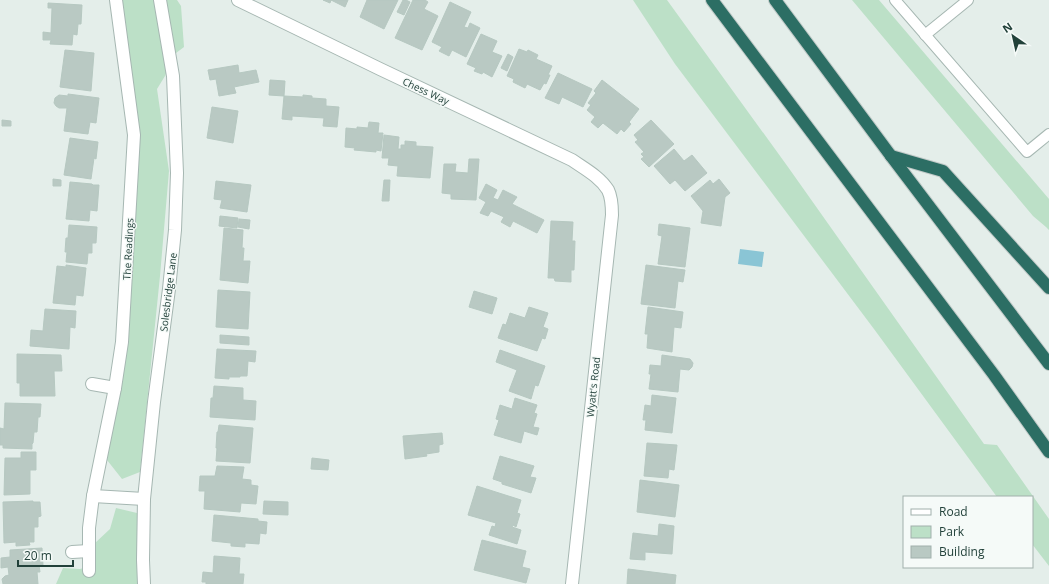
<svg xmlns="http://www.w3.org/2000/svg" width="1049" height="584" font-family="'Open Sans',sans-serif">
  <rect width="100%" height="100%" fill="#e4eeea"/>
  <g fill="#bce0c7">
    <path d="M122,0H177L181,6L184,47L172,56L165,76L157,89L169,171L160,276L140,472L122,479L107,460L113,420L139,135Z"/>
    <path d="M633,0H667L788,167L984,444L997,445L1049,519V566L1032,544V497H997L874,329L675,64Z"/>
    <path d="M852,0H879L1049,199V230L1046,227L1033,216Z"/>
    <path d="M116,508L137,513L150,542V575L140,584H56L63,568L80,569L94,565V544L110,529Z"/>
  </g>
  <path fill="#8ac5d5" d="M740,249L764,252L762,267L738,264Z"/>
  <g fill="#b9c9c3" stroke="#b6c8c1">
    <path d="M323,0H348L345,7L331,0L330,3Z"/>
    <path d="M367,0H398L384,29L360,17Z"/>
    <path d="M403,0H406L410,2L404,15L397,12Z"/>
    <path d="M413,0H425L428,2L424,9L438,16L422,50L395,38Z"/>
    <path d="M450,2L471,12L464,27L468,28L470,23L480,28L466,57L452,50L449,56L439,51L442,47L432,42Z"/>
    <path d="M48,3L82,5L81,24H78L77,35L73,34L72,45L50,44L51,40H43V32L51,33L52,8H48Z"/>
    <path d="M481,34L497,41L492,52L502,56L492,77L483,72L482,74L474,71L476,68L467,64Z"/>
    <path d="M519,49L527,52L528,50L538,55L536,59L552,66L548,75H550L546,84L544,83L540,90L527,84L525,88L513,82L514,79L507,76Z"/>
    <path d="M65,50L94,53L91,91L60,87Z"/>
    <path d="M508,54L513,57L507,71L501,68Z"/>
    <path d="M238,65L239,73L256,70L259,82L234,87L236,93L219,96L216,79L210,80L208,70Z"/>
    <path d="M558,73L592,89L583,107L562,97L559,104L545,98Z"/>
    <path d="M270,80L285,81L284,96L269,95Z"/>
    <path d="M602,80L639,109L629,122L631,124L624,132L621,129L617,134L603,123L598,128L591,122L595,117L587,110L591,105L588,103L596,93L594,91Z"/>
    <path d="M68,94L99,98L96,123L90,122L88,134L64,131L67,108H59L56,106L54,103L55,98L59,95L68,96Z"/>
    <path d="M303,95L312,96V98L326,99V106L339,107L337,127L323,126L324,118L292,116V120L282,119L284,96L303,97Z"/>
    <path d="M212,107L238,111L233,143L207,138Z"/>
    <path d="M2,120L11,121V126H2Z"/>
    <path d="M651,120L674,144L649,167L641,159L644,157L641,154L644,152L635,142L638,140L634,135Z"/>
    <path d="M369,122L379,123L378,133H383L381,151L376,150V152L354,150L355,148L345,147L346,128L357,129V127L368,128Z"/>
    <path d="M384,135L399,137L398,149H401V145H405V141L416,142V146L433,147L430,178L397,176L398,166L388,165L389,158H382Z"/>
    <path d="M70,138L98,142L96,159L94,158L91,179L64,175Z"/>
    <path d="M674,149L684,161L692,155L707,173L685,191L675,180L670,184L654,166Z"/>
    <path d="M469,159H479L476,200L451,199V194L442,193L444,164H456L455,172L468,173Z"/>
    <path d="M53,179L61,180V186H53Z"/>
    <path d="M719,179L730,193L725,197L721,226L701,223L703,211L691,196L710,180L713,184Z"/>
    <path d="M384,180H390L389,201H382Z"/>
    <path d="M216,181L251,185L247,212L220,208L222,200L214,199Z"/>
    <path d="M70,182L92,184L93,185H99L97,211L90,210L89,221L66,219Z"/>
    <path d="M486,184L497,190L493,198L498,200L503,190L517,197L512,204L544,220L537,233L513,221L510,227L501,222L504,217L491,211L488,216L480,213L486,202L479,198Z"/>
    <path d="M220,216L238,218L237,228L219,226Z"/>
    <path d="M239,219L250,220L249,229L238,227Z"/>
    <path d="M551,221L573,222L572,241H575L574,270H571V282L555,281L554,278H548Z"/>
    <path d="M659,224L690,228L685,267L658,264L662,236L658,235Z"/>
    <path d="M69,225L97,227L96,243H92V253H88L87,264L66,262L67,252H65L66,238H68Z"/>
    <path d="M224,228L243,230L242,248H244L243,261H250L248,283L220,280Z"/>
    <path d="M66,265L86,268L83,296L76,295L75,305L53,303L57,266L66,267Z"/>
    <path d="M646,265L685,270L683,282L678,281L675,308L641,304Z"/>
    <path d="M218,290L250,292L248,329L216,327Z"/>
    <path d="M474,291L497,298L492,314L469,307Z"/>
    <path d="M529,307L548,313L543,327L548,329L545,339L542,338L537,351L498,338L503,324L506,325L510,313L525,318Z"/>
    <path d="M648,307L683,312L681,328L674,327L672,352L647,348L648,334H645Z"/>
    <path d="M45,309L76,311L75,328L70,327L69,349L30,346L31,330L43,331Z"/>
    <path d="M220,335L249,337V345L220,343Z"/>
    <path d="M217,349L256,351L255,362L248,361L247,376H240V377H229V379L215,378Z"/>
    <path d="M500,350L545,366L538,386L535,385L531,399L509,391L517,370L496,362Z"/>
    <path d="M17,354L61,355L62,371H54L55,396H20V383H17Z"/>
    <path d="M662,355L690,359L693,363L692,367L689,370L680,369L678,392L649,389L651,374H649L650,365L661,366Z"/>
    <path d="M214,386L243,388V400L256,401L255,420L210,417L211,398H213Z"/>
    <path d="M652,395L676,398L672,433L645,430L646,420H643L645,405L651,406Z"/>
    <path d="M515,398L537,405L534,413L537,414L533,427L539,428L537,435L524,431L521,443L494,435L499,420L496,419L500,405L512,409Z"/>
    <path d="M5,403L41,404L40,417H38L37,432H34L33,443L32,444V449L3,448V445H0V428L4,429Z"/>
    <path d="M219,425L253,428L250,463L216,461L217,448H216L217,432H218Z"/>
    <path d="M442,433L443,444L439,445V452L426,454L427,456L405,459L403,436Z"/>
    <path d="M647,443L677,445L674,470L669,469L668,478L644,476Z"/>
    <path d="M21,452H36V470H30V494L4,495L5,458H21Z"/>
    <path d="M500,456L534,466L530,477L536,478L531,493L502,484V482L493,479Z"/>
    <path d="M312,458L329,460L328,470L311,469Z"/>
    <path d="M217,466L244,467L242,479L251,480V485L258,486L256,504L241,503L240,512L204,509L205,491H199L200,476H215Z"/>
    <path d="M640,480L679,485L675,517L637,512Z"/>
    <path d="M477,486L521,500L517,513L520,514L516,527L513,525L512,527L521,530L517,544L489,535L492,526L495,527L496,523L468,515Z"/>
    <path d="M33,501V502H40L41,516L38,517V527H34V542H29L30,545L16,546V542L4,543L3,502Z"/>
    <path d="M264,501L288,502V515L263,514Z"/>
    <path d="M214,515L258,519V521L267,522L266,534L260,533L259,544L245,543V547L231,546V543L212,541Z"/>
    <path d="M659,524L674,526L672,554L645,552V560L630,559L633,533L658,536Z"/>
    <path d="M482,540L526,551L522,567L530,569L526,583L474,570Z"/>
    <path d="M42,548L43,565H39L40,572H37L38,584H3L2,579L5,576L9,575L8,567L1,568V558L10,557V550Z"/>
    <path d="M214,556L240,558L239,574H244L243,584H206V582H202L203,572L213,573Z"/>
    <path d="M628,569L676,575L675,584H627Z"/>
  </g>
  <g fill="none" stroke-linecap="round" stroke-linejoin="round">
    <g stroke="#a6b7b2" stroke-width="12">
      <g id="service">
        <path d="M895,0L1027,152L1049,134"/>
        <path d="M925,35L968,0"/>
      </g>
    </g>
    <g stroke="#a6b7b2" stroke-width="14">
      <g id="minor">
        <path d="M238,0L380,69L572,160C585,169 600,177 608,190C612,198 612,207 612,215L572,584"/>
        <path d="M92,384L115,388"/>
        <path d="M93,496L144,499"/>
        <path d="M72,552L89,551"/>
        <path d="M89,571V528L93,496L115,388L122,342L134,135L116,0"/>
        <path d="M144,584L143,560L144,499L154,402L169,289L175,230L177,173L173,76L160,0"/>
      </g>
    </g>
    <g stroke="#c1cac8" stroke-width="14">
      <g id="motorway">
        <path d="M712,0L994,375L1049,452"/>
        <path d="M775,0L891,156L1049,364"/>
        <path d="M891,156L943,171L1049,288"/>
      </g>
    </g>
    <use href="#service" stroke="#fff" stroke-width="10"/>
    <use href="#minor" stroke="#fff" stroke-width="12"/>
    <use href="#motorway" stroke="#2c6e64" stroke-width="12"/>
  </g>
  <g text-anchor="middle" stroke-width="3" stroke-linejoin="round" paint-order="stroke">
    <g font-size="10" fill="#22413a" stroke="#f5faf8">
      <text transform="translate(426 91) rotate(25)" y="4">Chess Way</text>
      <text transform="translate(128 249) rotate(-87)" y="4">The Readings</text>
      <text transform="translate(168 292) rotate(-83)" y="4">Solesbridge Lane</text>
      <text transform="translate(593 387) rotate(-84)" y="4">Wyatt's Road</text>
    </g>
  </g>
  <rect x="903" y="496" width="130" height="72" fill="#f5faf8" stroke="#a1b0ac"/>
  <rect x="911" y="509" width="20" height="6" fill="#ffffff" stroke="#a1b0ac"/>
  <text x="939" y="516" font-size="12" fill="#22413a">Road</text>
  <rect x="911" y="526" width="20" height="12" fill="#bce0c7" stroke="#a1b0ac"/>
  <text x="939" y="536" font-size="12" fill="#22413a">Park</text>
  <rect x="911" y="546" width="20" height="12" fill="#b9c9c3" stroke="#a1b0ac"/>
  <text x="939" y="556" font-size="12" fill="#22413a">Building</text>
  <g transform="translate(1013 36) rotate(326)" stroke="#f5faf8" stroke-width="3" paint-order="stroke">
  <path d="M0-3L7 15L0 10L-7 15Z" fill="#22413a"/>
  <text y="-6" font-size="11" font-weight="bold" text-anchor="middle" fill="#22413a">N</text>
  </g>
  <path d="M18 560v6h55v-6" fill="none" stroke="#22413a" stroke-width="2"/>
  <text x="24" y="560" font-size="12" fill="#22413a" stroke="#f5faf8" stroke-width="3" paint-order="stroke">20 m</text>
</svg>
